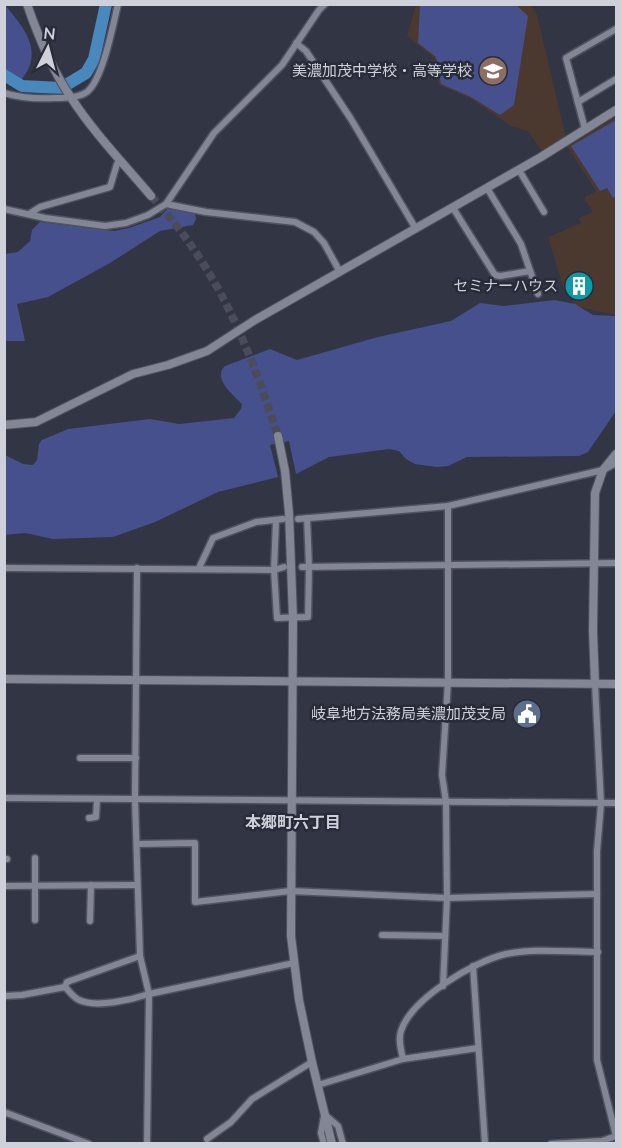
<svg xmlns="http://www.w3.org/2000/svg" width="621" height="1148" font-family="'Nunito Sans','Noto Sans JP',sans-serif">
  <rect width="100%" height="100%" fill="#323543"/>
  <g fill="#4b3930">
    <path d="M416,5H531L537,15L566,138L543,153L528,131L511,126L470,98L439,85L433,57L407,36Z"/>
    <path d="M616,117V315L575,306L571,293H565L548,237L581,223L579,218L593,212L584,198L596,191L567,146Z"/>
  </g>
  <g fill="#46508d">
    <path d="M5,5C18,21 38,42 30,65C28,71 23,77 20,82L9,84L5,82Z"/>
    <path d="M420,5H516L528,16L514,105L500,115L471,97L441,84L436,57L418,43Z"/>
    <path d="M616,120V196L613,198L607,188L600,191L571,146Z"/>
    <path d="M168,208L195,214L196,219L193,225L160,231L110,263L48,297L17,304L25,341H5V254L18,252L30,241L32,230L40,222L114,231L129,228L160,217Z"/>
    <path d="M555,300L575,304L593,315L616,316V411L588,452L579,456L467,457L448,466L437,467L415,464L406,459L399,451L389,449L329,457L296,474L289,441L270,445L278,477L218,492L155,522L113,537L53,539L25,533L5,535V455L23,464L33,465L37,460L39,444L42,440L68,429L150,419L179,424L234,418L241,409L242,404C233,395 212,378 225,366L270,349L297,360L378,337L451,321L480,303L504,306Z"/>
  </g>
  <g fill="none" stroke-linecap="round" stroke-linejoin="round">
    <path stroke="#4888bc" stroke-width="12" d="M4,75L22,86L61,88L86,73L94,59L106,4"/>
    <path stroke="#4a4c5a" stroke-width="8" stroke-dasharray="8 4" stroke-linecap="butt" d="M151,196C218,268 248,344 278,436"/>
    <g stroke="#50535e" stroke-width="9">
      <g id="minor">
        <path d="M296,43L306,51L351,119L416,229"/>
        <path d="M4,93C21,98 39,99 55,98C66,98 78,98 87,92C103,79 113,25 118,4"/>
        <path d="M578,102L616,79"/>
        <path d="M585,129L566,58L616,29"/>
        <path d="M519,170L544,212"/>
        <path d="M487,188L521,244L538,294"/>
        <path d="M166,204L206,212L295,222L314,232L324,243L340,272"/>
        <path d="M453,208L495,275L500,276L530,271"/>
        <path d="M4,209L45,218L105,226L126,223L148,215L166,204L214,133L282,65L319,10L325,4"/>
        <path d="M29,214L40,207L110,187L117,164L121,161"/>
        <path d="M298,519L448,506L603,470L616,463"/>
        <path d="M276,520L274,570L277,618L308,617L309,567L307,518"/>
        <path d="M302,567L616,563"/>
        <path d="M4,568L274,570L284,567"/>
        <path d="M137,568L135,800L140,956L149,994L147,1144"/>
        <path d="M199,568L213,538L256,522L283,519"/>
        <path d="M595,684L601,804L597,851V1060L616,1136"/>
        <path d="M80,758H136"/>
        <path d="M4,798L616,803"/>
        <path d="M89,818L96,817L97,800"/>
        <path d="M137,844L195,843V902L290,891L447,898L597,894"/>
        <path d="M35,858V920"/>
        <path d="M4,859H7"/>
        <path d="M4,886L137,885"/>
        <path d="M90,921L91,885"/>
        <path d="M382,935L445,936"/>
        <path d="M473,966L485,1144"/>
        <path d="M443,986L447,898L446,802L442,775L448,682V506"/>
        <path d="M65,987L67,982L140,956"/>
        <path d="M4,996L22,995L65,987C69,991 74,998 79,1000C96,1008 131,1000 149,994L294,963"/>
        <path d="M403,1059C401,1050 398,1039 401,1031C411,999 474,961 506,954C535,948 568,952 598,952"/>
        <path d="M318,1085L403,1059L478,1048"/>
        <path d="M4,1112L89,1144"/>
        <path d="M325,1115L338,1126L343,1144"/>
        <path d="M207,1139L231,1122L252,1099L312,1062"/>
        <path d="M324,1144L321,1133L324,1116"/>
        <path d="M551,1144L602,1141L616,1136"/>
      </g>
    </g>
    <g stroke="#50535e" stroke-width="10">
      <g id="tertiary">
        <path d="M27,4C38,36 51,68 70,96C93,132 124,164 151,196"/>
        <path d="M4,425L36,422L133,374L168,365L207,351L255,320L541,157L616,110"/>
        <path d="M278,436L285,471L289,513L293,618L291,936L299,1000L312,1062L332,1144"/>
        <path d="M4,679L616,684"/>
        <path d="M595,684L593,631L595,493L603,470L616,454"/>
      </g>
    </g>
    <use href="#minor" stroke="#828695" stroke-width="6"/>
    <use href="#tertiary" stroke="#828695" stroke-width="8"/>
    <path stroke="#80828e" stroke-width="2" stroke-dasharray="9 4.5" stroke-linecap="butt" d="M613,1144L616,1142"/>
  </g>
  <defs>
    <g id="school-disc" transform="scale(1.5)"><circle r="9.5" fill="#8d6e63" stroke="#282b38"/><path d="M0-5L7-2L0 1L-7-2ZM-4 1L0 2.5L4 1V4Q0 6-4 4Z" fill="#fff"/></g>
    <g id="building-disc" transform="scale(1.5)"><circle r="9.5" fill="#0f9aa8" stroke="#282b38"/><path d="M-4-6H4V6H1V3H-1V6H-4ZM-2.5-4.3h1.7v1.8h-1.7ZM.8-4.3h1.7v1.8H.8ZM-2.5-1h1.7V.8h-1.7ZM.8-1h1.7V.8H.8Z" fill="#fff"/></g>
    <g id="civic-disc" transform="scale(1.5)"><circle r="9.5" fill="#5c6f8a" stroke="#282b38"/><path d="M-.6-6.5H3V-4.5H.6V-3L4-1V1h2V6H-6V1h2V-1L-.6-3ZM-1.2 2.5V6h2.4V2.5Z" fill="#fff"/></g>
  </defs>
  <g fill-rule="evenodd">
    <use href="#school-disc" x="493" y="71"/>
    <use href="#building-disc" x="579" y="286"/>
    <use href="#civic-disc" x="527" y="714"/>
  </g>
  <g text-anchor="middle" stroke-width="5" stroke-linejoin="round" paint-order="stroke">
    <g font-size="15" fill="#cfd1da" stroke="#282b38" text-anchor="end">
      <text x="472" y="76">美濃加茂中学校・高等学校</text>
      <text x="558" y="291">セミナーハウス</text>
      <text x="506" y="719">岐阜地方法務局美濃加茂支局</text>
    </g>
    <g font-size="16" font-weight="bold" fill="#cfd1da" stroke="#282b38">
      <text x="293" y="828">本郷町六丁目</text>
    </g>
  </g>
  <rect width="621" height="1148" fill="none" stroke="#cfd1da" stroke-width="12"/>
  <g transform="translate(48 48) rotate(6)" stroke="#282b38" stroke-width="4.5" paint-order="stroke">
  <path d="M0-4.5L10 22L0 15L-10 22Z" fill="#cfd1da"/>
  <text y="-9" font-size="16" font-weight="bold" text-anchor="middle" fill="#cfd1da">N</text>
  </g>
</svg>
